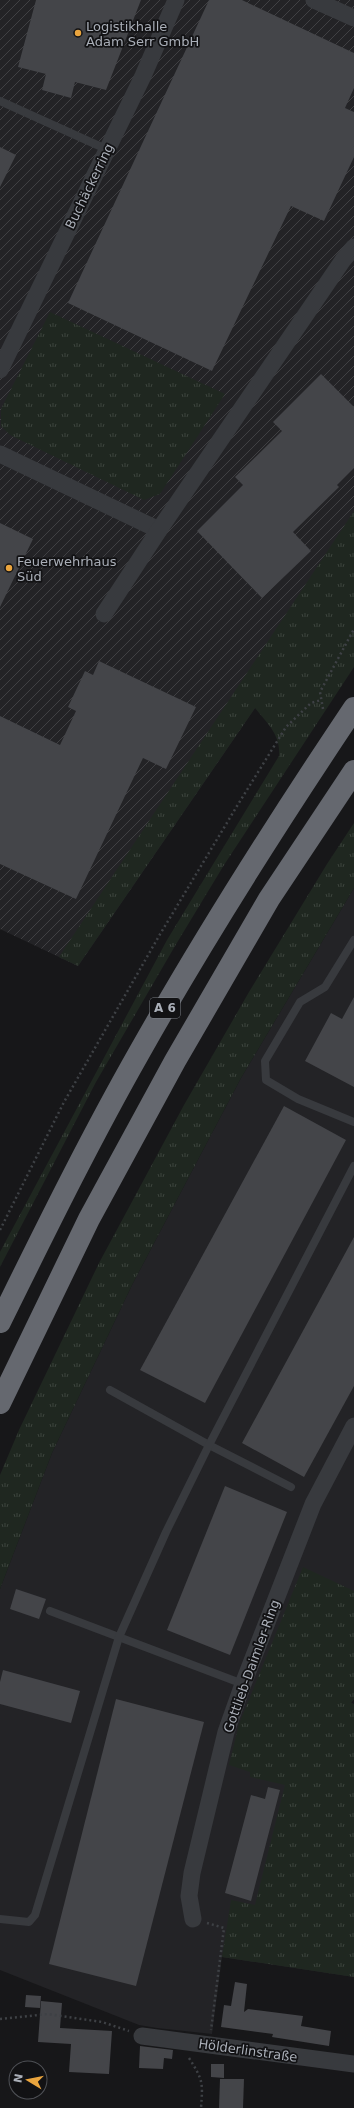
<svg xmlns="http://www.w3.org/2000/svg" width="354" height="2108" font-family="'DejaVu Sans',sans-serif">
  <defs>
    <pattern id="industrial-furrows" width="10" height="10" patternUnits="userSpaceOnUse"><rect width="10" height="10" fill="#232326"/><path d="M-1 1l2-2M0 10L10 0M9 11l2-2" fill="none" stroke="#404043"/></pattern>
    <pattern id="grass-tufts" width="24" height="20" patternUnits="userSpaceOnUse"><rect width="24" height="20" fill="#1f2720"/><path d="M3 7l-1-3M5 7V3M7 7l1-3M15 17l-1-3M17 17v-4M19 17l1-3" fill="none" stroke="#3d443e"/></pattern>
  </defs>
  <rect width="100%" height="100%" fill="#171719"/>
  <path fill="#232326" d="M354,888V1699L351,1703L354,1704V1977L222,1957L212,2034L157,2028L139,2025L0,1970V1589L52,1453L132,1285L241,1078Z"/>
  <path fill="url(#industrial-furrows)" d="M0,0H354V571L255,708L78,966L0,929Z"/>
  <g fill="url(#grass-tufts)">
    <path d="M50,312L225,394L160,494L144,500L10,435L1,426V409Z"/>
    <path d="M354,511V667L224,865L175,946L96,1082L0,1267V1252L167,940L279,756C281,735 267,723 255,708L78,966L59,957Z"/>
    <path d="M354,823V888L241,1078L132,1285L52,1453L0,1589V1475L19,1430L99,1263L184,1105L249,992L327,864Z"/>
    <path d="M303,1567L354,1591V1699L351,1703L354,1704V1977L222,1957L231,1900L255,1905L285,1785L250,1777V1772L229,1765L239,1724Z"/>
  </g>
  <g fill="#444549">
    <path d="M36,0H141L106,90L75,82L71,98L42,90L46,74L18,67Z"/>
    <path d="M209,0H242L354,53V88L345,108L354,112V157L324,221L291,206L212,371L68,303Z"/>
    <path d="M0,147L16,155L0,187Z"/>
    <path d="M321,374L354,407V468L337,485L339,487L293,532L311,551L262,598L197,531L243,485L235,477L282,431L273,422Z"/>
    <path d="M0,523L33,539L0,607Z"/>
    <path d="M99,661L196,707L166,769L143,758L76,899L0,864V716L60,745L76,711L68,707L85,671L93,675Z"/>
    <path d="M354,997V1087L305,1061L331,1013L342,1019Z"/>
    <path d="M284,1106L346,1140L205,1403L140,1370Z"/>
    <path d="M354,1237V1386L304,1477L242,1443Z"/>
    <path d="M225,1486L287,1512L230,1655L167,1630Z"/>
    <path d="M16,1589L46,1599L39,1619L10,1609Z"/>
    <path d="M3,1670L80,1691L71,1723L0,1704V1682Z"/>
    <path d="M116,1699L204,1722L136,1986L49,1964Z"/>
    <path d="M268,1787L280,1790L251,1901L225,1893L251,1795L265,1799Z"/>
    <path d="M235,1982L247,1984L244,2012L248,2009L303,2016L301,2026L331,2031L329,2046L272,2037L273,2034L221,2027L224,2005L231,2006Z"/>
    <path d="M26,1995L41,1996L40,2008L25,2007Z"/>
    <path d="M41,2001L62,2003L60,2028L112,2031L109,2074L69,2072L71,2044L38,2042Z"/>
    <path d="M140,2046L173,2050L172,2059L164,2058L163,2069L139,2068Z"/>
    <path d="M211,2064H224V2078L211,2077Z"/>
    <path d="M220,2079H244L243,2108H219Z"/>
  </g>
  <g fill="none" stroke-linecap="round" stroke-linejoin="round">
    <g stroke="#3e4145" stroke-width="2.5" stroke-dasharray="2 3" stroke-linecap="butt">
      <path d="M323,709L320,692L354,629"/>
      <path d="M0,1230L64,1102L159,936L237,806L286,727L311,703L321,700"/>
      <path d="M207,1923L224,1928L211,2030"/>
      <path d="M0,2019L48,2014L102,2022L129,2031"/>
      <path d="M189,2058C203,2080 203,2082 201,2108"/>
    </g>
    <g stroke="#383a3e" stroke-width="8">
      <path d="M0,101L106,149"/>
      <path d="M354,940L325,987L300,1002L265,1061L266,1080L298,1099L354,1122"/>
      <path d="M110,1390L209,1445L291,1487"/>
      <path d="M50,1611L243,1684"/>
      <path d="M0,1919L29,1922L35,1915L119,1637L166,1532L209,1445L354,1166"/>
    </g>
    <g stroke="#383a3e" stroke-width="17">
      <path d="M314,0L354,18"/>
      <path d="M0,370L143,76L176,0"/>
      <path d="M0,454L159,530"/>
      <path d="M104,614L159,530L343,260L354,247"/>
      <path d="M193,1919L189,1896L192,1873L226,1732L243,1684L313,1504L354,1426"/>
      <path d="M142,2036L354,2064"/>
    </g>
    <g stroke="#65686f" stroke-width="22">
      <path d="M0,1322C45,1231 89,1141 139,1053C206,934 279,820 354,708"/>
      <path d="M0,1403L89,1219L175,1061L269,899L354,771"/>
    </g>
  </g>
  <g fill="#eaa53e" stroke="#121214" stroke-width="1.5">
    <circle cx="78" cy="33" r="4"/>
    <circle cx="9" cy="568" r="4"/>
  </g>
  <g text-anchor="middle" stroke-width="3.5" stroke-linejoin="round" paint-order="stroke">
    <rect fill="#121214" stroke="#7c8087" stroke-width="1" x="150" y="998" width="30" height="20" rx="3"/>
    <g font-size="12" font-weight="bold" fill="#aaafb8">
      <text x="165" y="1012">A 6</text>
    </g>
    <g font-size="13" fill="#aaafb8" stroke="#121214" text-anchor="start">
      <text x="86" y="31">Logistikhalle<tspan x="86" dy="15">Adam Serr GmbH</tspan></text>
      <text x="17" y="566">Feuerwehrhaus<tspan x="17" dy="15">Süd</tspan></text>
    </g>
    <g font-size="13" fill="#aaafb8" stroke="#121214">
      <text transform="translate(89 186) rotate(-64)" y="5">Buchäckerring</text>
      <text transform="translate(251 1666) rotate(-70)" y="5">Gottlieb-Daimler-Ring</text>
      <text transform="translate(248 2050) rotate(8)" y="5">Hölderlinstraße</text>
    </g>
  </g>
  <g transform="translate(28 2080) rotate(280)"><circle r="19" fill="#121214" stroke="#4f5156"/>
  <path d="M0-3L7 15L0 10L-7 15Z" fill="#eaa53e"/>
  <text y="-6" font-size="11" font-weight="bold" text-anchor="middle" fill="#aaafb8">N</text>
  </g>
</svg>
